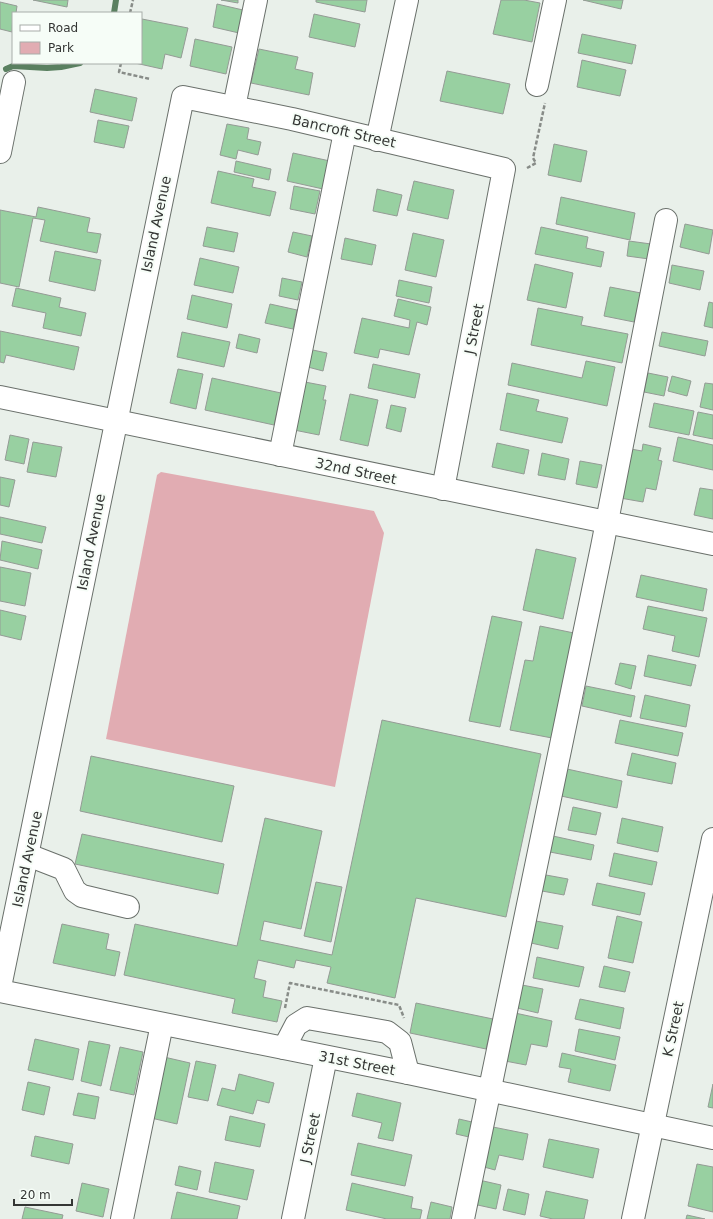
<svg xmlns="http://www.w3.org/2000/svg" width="713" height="1219" font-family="'DejaVu Sans',sans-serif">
  <rect width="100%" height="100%" fill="#e9f0ea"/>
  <path fill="#e1acb2" d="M161,472L374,511L384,533L335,787L106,739L157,475Z"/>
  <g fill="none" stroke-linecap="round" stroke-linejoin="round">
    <g stroke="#5a8060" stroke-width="6">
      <path d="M114,13L116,0"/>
      <path d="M6,69L13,66L47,68L61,67L80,63"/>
    </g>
  </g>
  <g fill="#98d0a1" stroke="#949b95">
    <path d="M33,0H68L67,7Z"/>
    <path d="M221,0H238V3Z"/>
    <path d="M316,0H367L365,12L316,2Z"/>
    <path d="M501,0H524L540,3L532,42L493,34Z"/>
    <path d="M583,0H623L621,9Z"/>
    <path d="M0,2L17,6L16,13H13L12,32L0,29Z"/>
    <path d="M217,4L243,10L239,33L213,27Z"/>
    <path d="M314,14L360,24L355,47L309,37Z"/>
    <path d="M142,19L188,28L181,58L165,54L162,69L135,63H141Z"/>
    <path d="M582,34L636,45L632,64L578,53Z"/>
    <path d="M195,39L232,47L226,74L190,66Z"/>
    <path d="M259,49L298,57L295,69L313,73L309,95L251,83Z"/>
    <path d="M582,60L626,70L620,96L577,87Z"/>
    <path d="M447,71L510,84L503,114L440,101Z"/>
    <path d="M95,89L137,98L132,121L90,112Z"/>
    <path d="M98,120L129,126L124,148L94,142Z"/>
    <path d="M227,124L249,128L247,139L261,142L258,155L238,150L236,159L220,155Z"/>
    <path d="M554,144L587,151L581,182L548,175Z"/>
    <path d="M293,153L330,161L323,189L287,181Z"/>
    <path d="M236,161L271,169L269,180L234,172Z"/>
    <path d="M218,171L254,179L252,187L276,192L270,216L211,203Z"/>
    <path d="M414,181L454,190L448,219L407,210Z"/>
    <path d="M294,186L320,191L315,214L290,209Z"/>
    <path d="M377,189L402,195L397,216L373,211Z"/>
    <path d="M561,197L635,213L630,240L556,224Z"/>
    <path d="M38,207L90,218L87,232L101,234L97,253L40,241L45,220L33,218L19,287L0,283V210L36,217Z"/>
    <path d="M685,224L713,230L709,254L680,247Z"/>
    <path d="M207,227L238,233L234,252L203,246Z"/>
    <path d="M541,227L588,237L586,248L604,252L601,267L535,254Z"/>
    <path d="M293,232L312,236L307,257L288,252Z"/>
    <path d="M413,233L444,240L436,277L405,270Z"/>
    <path d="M345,238L376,245L372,265L341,259Z"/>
    <path d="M629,241L651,244L649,259L627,256Z"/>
    <path d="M55,251L101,260L95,291L49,281Z"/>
    <path d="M200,258L239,267L233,293L194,285Z"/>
    <path d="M535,264L573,273L566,308L527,300Z"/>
    <path d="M672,265L704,271L700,290L669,283Z"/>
    <path d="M282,278L302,282L298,300L279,296Z"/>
    <path d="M399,280L432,287L429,303L396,296Z"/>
    <path d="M610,287L641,293L634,322L604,316Z"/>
    <path d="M16,288L61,298L59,307L86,313L81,336L43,328L46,313L12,306Z"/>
    <path d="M192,295L232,304L227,328L187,319Z"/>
    <path d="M398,299L431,307L427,325L417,322L409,355L380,349L378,358L354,353L362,318L409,328L410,320L394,316Z"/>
    <path d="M709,302L713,303V328L704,326Z"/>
    <path d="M270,304L297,310L293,329L265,323Z"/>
    <path d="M538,308L583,317L581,325L628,334L622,363L531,345Z"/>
    <path d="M0,331L79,347L74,370L6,355L4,363L0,362Z"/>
    <path d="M182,332L230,342L224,367L177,357Z"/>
    <path d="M662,332L708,341L705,356L659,346Z"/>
    <path d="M239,334L260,339L257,353L236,348Z"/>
    <path d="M308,349L327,353L323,371L304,366Z"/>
    <path d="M586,361L615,367L607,406L508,385L512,363L582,378Z"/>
    <path d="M373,364L420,374L415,398L368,388Z"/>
    <path d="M178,369L203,374L196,409L170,403Z"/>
    <path d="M648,373L668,377L664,396L644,392Z"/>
    <path d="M672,376L691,381L687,396L668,391Z"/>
    <path d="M212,378L281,393L274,425L205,410Z"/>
    <path d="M305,382L326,386L323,400H326L319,435L294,430Z"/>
    <path d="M705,383L713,384V410L700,407Z"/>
    <path d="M507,393L539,400L536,411L568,418L562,443L500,430Z"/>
    <path d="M350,394L378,400L368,446L340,440Z"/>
    <path d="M654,403L694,411L689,435L649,427Z"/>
    <path d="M391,405L406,408L401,432L386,428Z"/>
    <path d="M698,412L713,415V439L693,435Z"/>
    <path d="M10,435L29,439L24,464L5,460Z"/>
    <path d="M678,437L713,445V470L673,461Z"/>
    <path d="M33,442L62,447L56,477L27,472Z"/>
    <path d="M497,443L529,450L524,474L492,467Z"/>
    <path d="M643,444L661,448L658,460L662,461L656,490L646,488L643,502L620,498L631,449L642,451Z"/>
    <path d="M542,453L569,459L565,480L538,475Z"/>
    <path d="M580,461L602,465L597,488L576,484Z"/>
    <path d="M0,477L15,480L9,507L0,505Z"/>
    <path d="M700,488L713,490V519L694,515Z"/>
    <path d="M0,517L46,527L42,543L0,534Z"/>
    <path d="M2,541L42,550L38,569L0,560Z"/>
    <path d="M536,549L576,558L563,619L523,610Z"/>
    <path d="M0,567L31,573L25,606L0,601Z"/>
    <path d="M641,575L707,589L703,611L636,597Z"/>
    <path d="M648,606L707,618L699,657L672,651L675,636L643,629Z"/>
    <path d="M0,610L26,616L21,640L0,635Z"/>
    <path d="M492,616L522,622L500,727L469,721Z"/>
    <path d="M540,626L574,633L552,738L510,730L525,660L533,661Z"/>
    <path d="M648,655L696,665L691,686L644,676Z"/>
    <path d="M620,663L636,666L631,689L615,684Z"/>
    <path d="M586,686L635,696L631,717L582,706Z"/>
    <path d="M645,695L690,705L686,727L640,718Z"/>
    <path d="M382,720L541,754L506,917L416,898L395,998L327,983L331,967L296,960L294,968L258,960L254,978L266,981L263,997L282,1001L277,1022L232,1013L235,999L124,975L135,924L237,946L265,818L322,831L301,929L264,921L260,940L332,955Z"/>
    <path d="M620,720L683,733L678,756L615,743Z"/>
    <path d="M632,753L676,763L672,784L627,775Z"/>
    <path d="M91,756L234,786L222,842L80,811Z"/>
    <path d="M567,769L622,781L617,808L561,796Z"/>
    <path d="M573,807L601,813L596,835L568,830Z"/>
    <path d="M622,818L663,827L658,852L617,843Z"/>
    <path d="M82,834L224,864L218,894L75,864Z"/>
    <path d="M553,836L594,845L591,860L550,852Z"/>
    <path d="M614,853L657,862L652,885L609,876Z"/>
    <path d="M546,875L568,879L564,895L542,891Z"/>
    <path d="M316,882L342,887L331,942L304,936Z"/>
    <path d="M597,883L645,893L640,915L592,905Z"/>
    <path d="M617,916L642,922L633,963L608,958Z"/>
    <path d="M536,921L563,926L558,949L531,943Z"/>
    <path d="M62,924L109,934L106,949L120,952L115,976L53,963Z"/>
    <path d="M537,957L584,967L579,987L533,978Z"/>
    <path d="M604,966L630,972L625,992L599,987Z"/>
    <path d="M522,985L543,989L538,1013L517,1008Z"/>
    <path d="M580,999L624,1008L620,1029L575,1019Z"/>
    <path d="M416,1003L493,1019L486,1049L410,1033Z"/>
    <path d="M515,1013L552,1021L547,1047L531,1044L526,1065L505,1061Z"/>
    <path d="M579,1029L620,1037L615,1060L575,1051Z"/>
    <path d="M35,1039L79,1049L73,1080L28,1070Z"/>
    <path d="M89,1041L110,1045L101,1086L81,1081Z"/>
    <path d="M120,1047L143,1052L134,1095L110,1090Z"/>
    <path d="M562,1053L616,1065L610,1091L568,1082L571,1069L559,1067Z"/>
    <path d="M164,1057L190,1063L177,1124L151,1118Z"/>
    <path d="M196,1061L216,1065L208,1101L188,1097Z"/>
    <path d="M239,1074L274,1083L269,1103L257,1100L253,1114L217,1105L222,1088L235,1091Z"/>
    <path d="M28,1082L50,1087L44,1115L22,1110Z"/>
    <path d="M713,1084V1108L708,1107Z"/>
    <path d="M78,1093L99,1097L95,1119L73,1115Z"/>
    <path d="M357,1093L401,1103L393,1141L378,1138L382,1123L352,1116Z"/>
    <path d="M230,1116L265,1124L260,1147L225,1140Z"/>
    <path d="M459,1119L472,1122L469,1137L456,1134Z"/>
    <path d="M493,1127L528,1134L523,1160L499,1155L495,1170L484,1167Z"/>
    <path d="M35,1136L73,1144L69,1164L31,1156Z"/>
    <path d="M549,1139L599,1149L593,1178L543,1167Z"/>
    <path d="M358,1143L412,1155L405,1186L351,1175Z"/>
    <path d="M215,1162L254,1170L247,1200L209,1192Z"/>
    <path d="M697,1164L713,1167V1212L688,1206Z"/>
    <path d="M179,1166L201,1171L197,1190L175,1185Z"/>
    <path d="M479,1180L501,1185L496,1209L473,1204Z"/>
    <path d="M82,1183L109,1189L103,1217L76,1211Z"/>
    <path d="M352,1183L413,1197L411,1208L422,1210L420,1219H387L346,1210Z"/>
    <path d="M508,1189L529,1194L525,1215L503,1210Z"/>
    <path d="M546,1191L588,1200L584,1219H553L540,1216Z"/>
    <path d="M177,1192L240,1206L237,1219H171Z"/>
    <path d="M431,1202L452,1207L450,1219H427Z"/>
    <path d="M25,1207L63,1215L62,1219H22Z"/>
    <path d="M687,1215L705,1219H686Z"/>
  </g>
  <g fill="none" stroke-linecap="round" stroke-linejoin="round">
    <g stroke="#6a706b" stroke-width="24">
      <g id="minor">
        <path d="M537,85L555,0"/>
        <path d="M234,107L256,0"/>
        <path d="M377,140L407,0"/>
        <path d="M0,152L14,82"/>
        <path d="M280,455L345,132"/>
        <path d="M28,855L64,869L75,891L82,896L128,907"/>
        <path d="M0,987L183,97L292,119L504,169L443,489"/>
        <path d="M0,991L408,1073L713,1138"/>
        <path d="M284,1048L296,1025L307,1018L387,1032L400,1042L408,1073"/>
        <path d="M122,1219L162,1024"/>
        <path d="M293,1219L326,1057"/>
        <path d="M463,1219L602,547L666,220"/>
        <path d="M633,1219L713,839"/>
      </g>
    </g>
    <g stroke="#6a706b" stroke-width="24">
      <path id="major" d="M0,397L713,544"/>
    </g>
    <g stroke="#888c88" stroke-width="2.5" stroke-dasharray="4 2" stroke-linecap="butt">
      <path d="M130,13L133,0"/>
      <path d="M121,63L119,72L150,79"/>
      <path d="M527,168L536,163L533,158L545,103"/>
      <path d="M285,1008L290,983L399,1005L404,1018"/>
    </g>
    <use href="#minor" stroke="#fff" stroke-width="22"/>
    <use href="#major" stroke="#fff" stroke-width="22"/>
  </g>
  <g text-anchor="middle" stroke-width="4" stroke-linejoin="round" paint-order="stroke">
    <g font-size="14" fill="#343634" stroke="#f6fdf7">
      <text transform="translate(344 131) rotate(13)" y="5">Bancroft Street</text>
      <text transform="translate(156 224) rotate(-78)" y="5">Island Avenue</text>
      <text transform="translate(474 329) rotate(-79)" y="5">J Street</text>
      <text transform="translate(356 471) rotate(12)" y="5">32nd Street</text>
      <text transform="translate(91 542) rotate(-79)" y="5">Island Avenue</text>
      <text transform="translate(27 859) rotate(-78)" y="5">Island Avenue</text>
      <text transform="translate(673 1029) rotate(-78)" y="5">K Street</text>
      <text transform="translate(357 1063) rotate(11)" y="5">31st Street</text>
      <text transform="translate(310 1138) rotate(-78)" y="5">J Street</text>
    </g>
  </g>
  <rect x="12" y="12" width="130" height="52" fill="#f6fdf7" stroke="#a8ada9"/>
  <rect x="20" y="25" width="20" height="6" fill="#ffffff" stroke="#a8ada9"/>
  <text x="48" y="32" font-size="12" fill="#343634">Road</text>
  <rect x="20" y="42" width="20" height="12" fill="#e1acb2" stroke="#a8ada9"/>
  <text x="48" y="52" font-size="12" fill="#343634">Park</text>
  <path d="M14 1199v6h58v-6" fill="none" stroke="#343634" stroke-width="2"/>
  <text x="20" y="1199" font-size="12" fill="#343634" stroke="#f6fdf7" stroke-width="3" paint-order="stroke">20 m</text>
</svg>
